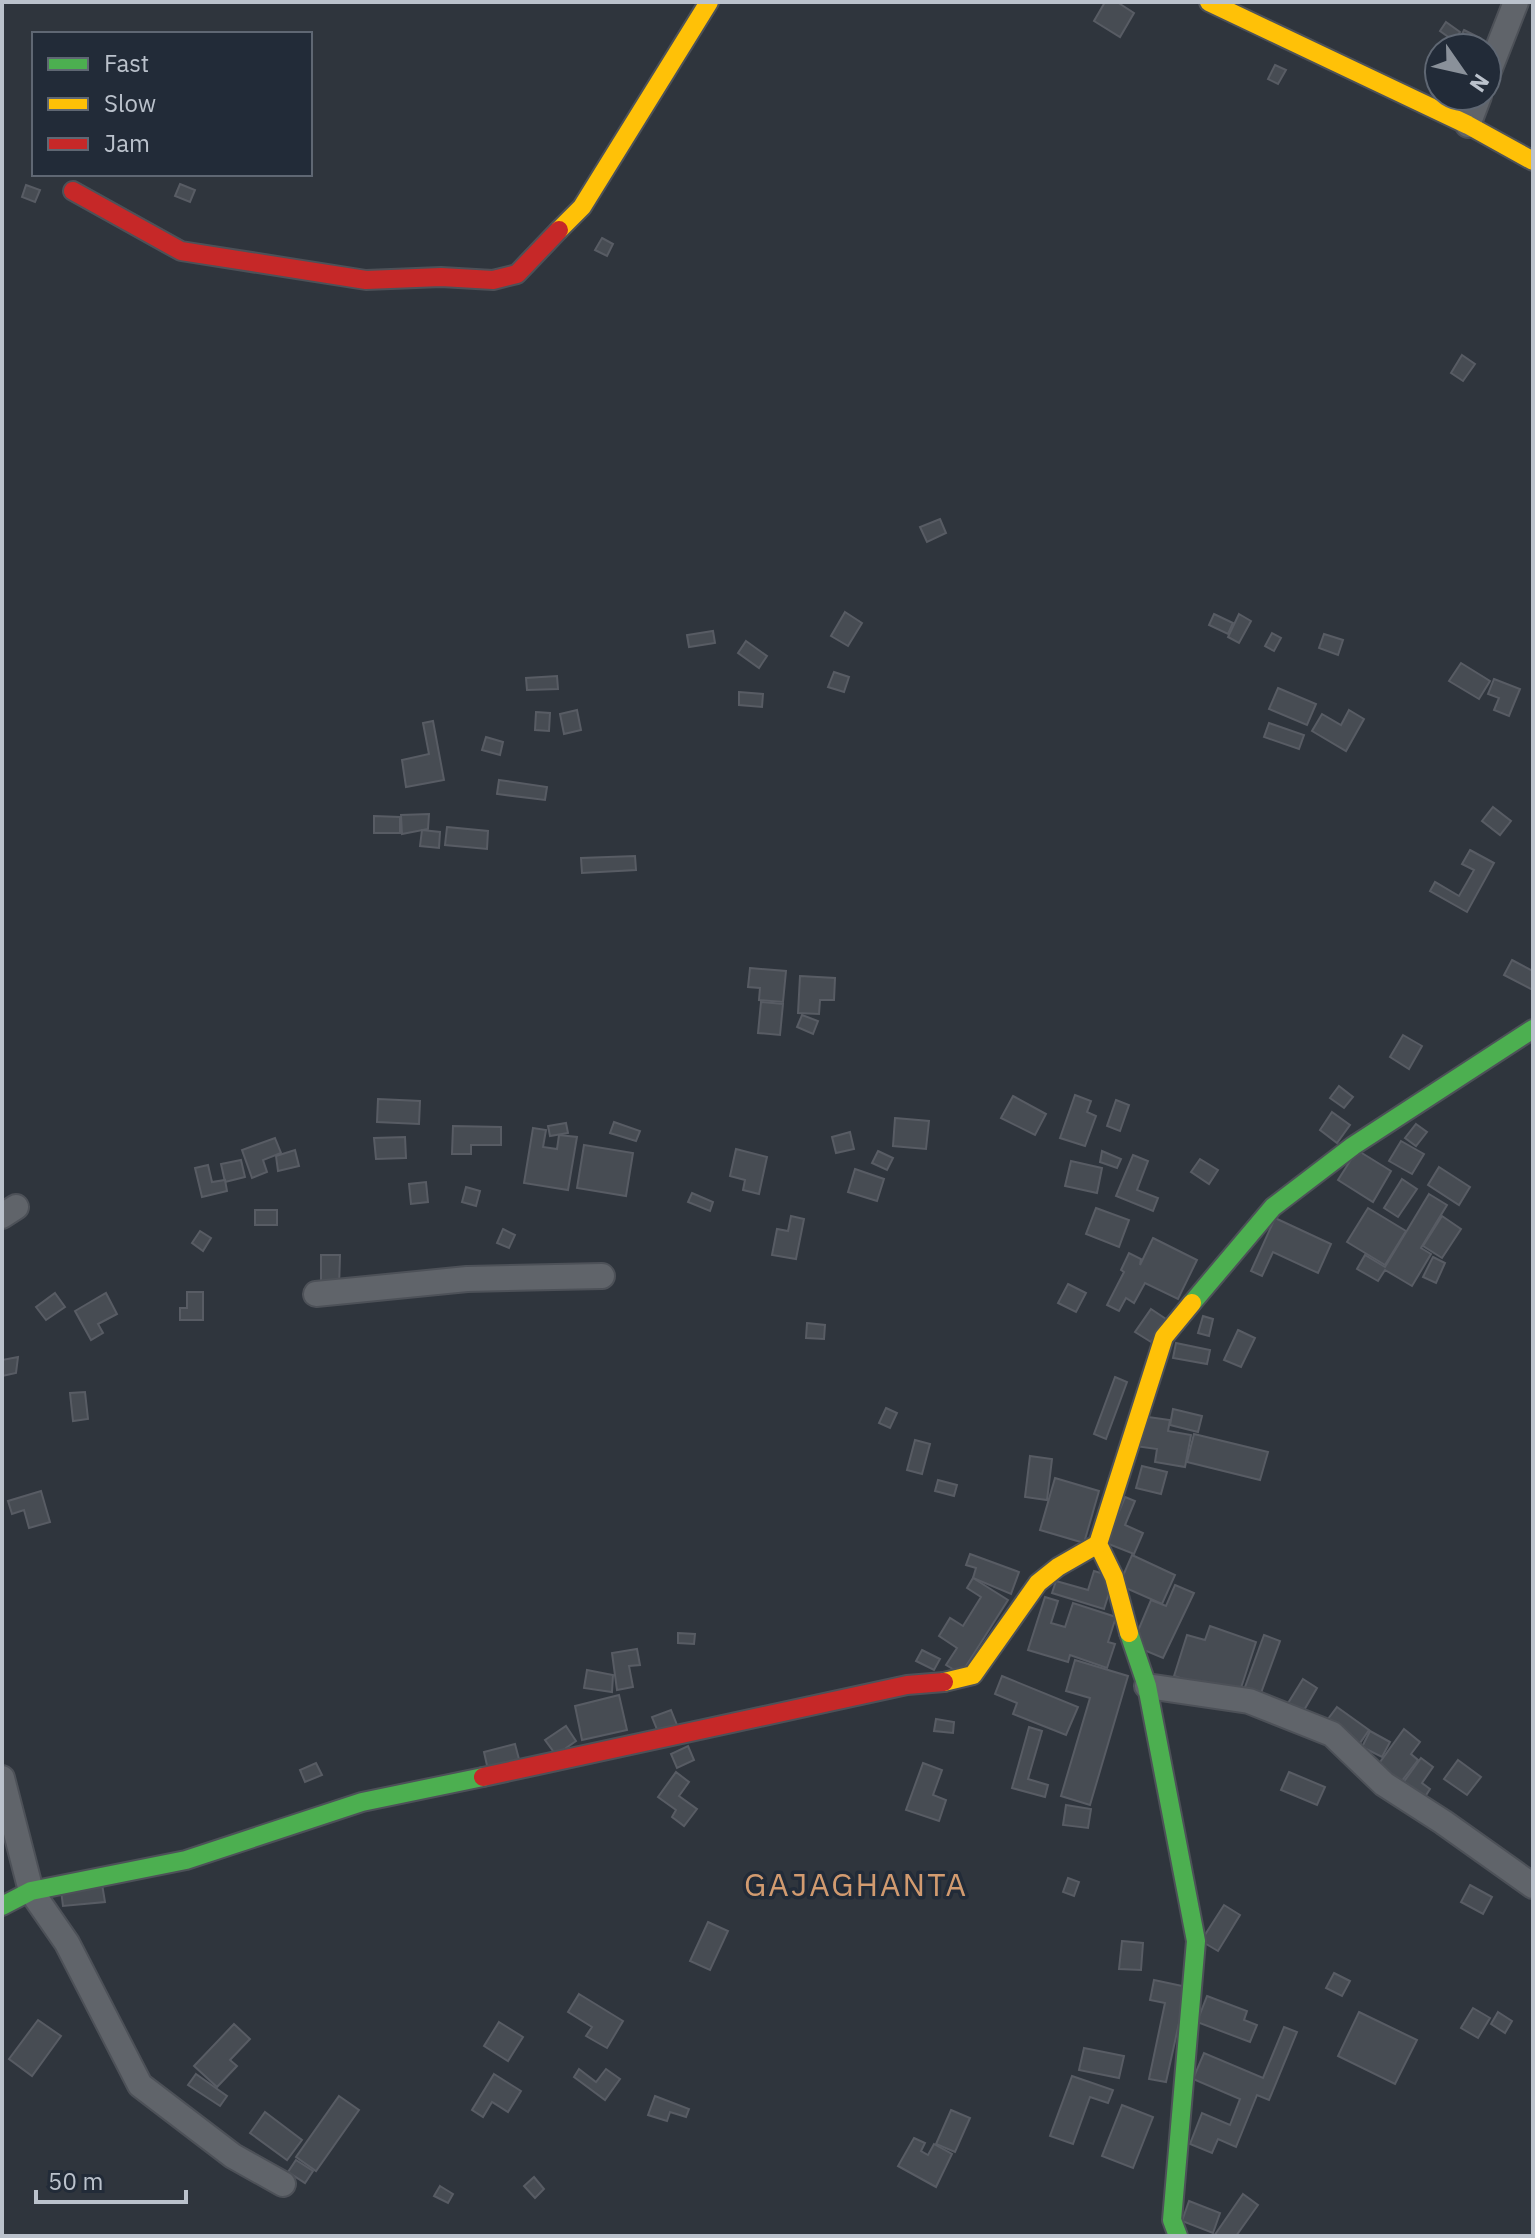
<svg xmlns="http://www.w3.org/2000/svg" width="1535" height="2238" font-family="'IBM Plex Sans',sans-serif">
  <rect width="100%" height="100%" fill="#2f353d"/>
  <g fill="#474c53" stroke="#585c64" stroke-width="2">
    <path d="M1105,2H1117L1134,13L1120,37L1094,21Z"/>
    <path d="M1446,22L1460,32L1454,41L1440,31Z"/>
    <path d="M1464,30L1480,38L1474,48L1459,40Z"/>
    <path d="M1275,65L1286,70L1278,84L1268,79Z"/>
    <path d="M180,184L195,190L190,202L175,196Z"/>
    <path d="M26,185L40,190L35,202L22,197Z"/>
    <path d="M602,238L613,244L607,256L595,250Z"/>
    <path d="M1462,355L1475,364L1463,381L1451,373Z"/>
    <path d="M940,519L946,533L927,542L920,527Z"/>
    <path d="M845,612L862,623L848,646L831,636Z"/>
    <path d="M1214,614L1233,623L1228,634L1209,625Z"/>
    <path d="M1239,614L1251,621L1239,643L1228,637Z"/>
    <path d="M713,631L715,643L689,647L687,635Z"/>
    <path d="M1272,633L1281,638L1274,651L1265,646Z"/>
    <path d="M1324,634L1343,640L1338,655L1319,648Z"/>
    <path d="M746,641L767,656L759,668L738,653Z"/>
    <path d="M1461,663L1490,681L1479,699L1449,681Z"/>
    <path d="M834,672L849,677L844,692L828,687Z"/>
    <path d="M557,676L558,689L527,690L526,678Z"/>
    <path d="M1494,679L1520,689L1509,716L1494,710L1499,698L1488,694Z"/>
    <path d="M1278,688L1316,704L1307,725L1269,709Z"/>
    <path d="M739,692L763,694L762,707L739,705Z"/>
    <path d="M577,710L581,730L564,734L560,714Z"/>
    <path d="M1349,710L1364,719L1346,751L1312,731L1322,714L1341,725Z"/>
    <path d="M536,712L550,713L549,731L535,730Z"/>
    <path d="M433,721L444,780L406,787L402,760L429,754L423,723Z"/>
    <path d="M1269,723L1304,735L1299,749L1264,737Z"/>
    <path d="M486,737L503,742L500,755L482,750Z"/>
    <path d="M499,780L547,787L545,800L497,794Z"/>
    <path d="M1493,807L1511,821L1500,835L1482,821Z"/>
    <path d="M429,814L428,829L402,834L401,815Z"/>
    <path d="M374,816L400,817V833H374Z"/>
    <path d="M447,827L488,831L487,849L445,845Z"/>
    <path d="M422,830L440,832L439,848L420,846Z"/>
    <path d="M1470,850L1494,863L1467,912L1430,891L1435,882L1459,896L1474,870L1462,864Z"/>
    <path d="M635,856L636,870L582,873L581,858Z"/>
    <path d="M1512,960L1533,971V990L1504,975Z"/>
    <path d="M750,968L786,971L783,1002L759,1000L760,988L748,987Z"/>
    <path d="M800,976L835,978L834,1000H820L819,1014L798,1013Z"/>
    <path d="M761,1002L783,1004L780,1035L758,1033Z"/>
    <path d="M802,1015L818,1021L813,1034L797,1027Z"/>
    <path d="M1403,1035L1422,1046L1409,1069L1390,1057Z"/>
    <path d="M1339,1086L1353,1097L1344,1108L1330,1098Z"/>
    <path d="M1075,1095L1091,1101L1087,1112L1096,1116L1085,1146L1060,1138Z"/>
    <path d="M1013,1096L1046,1114L1035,1135L1001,1118Z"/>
    <path d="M378,1099L420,1101L419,1124L377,1122Z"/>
    <path d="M1116,1100L1129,1105L1120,1131L1107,1126Z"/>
    <path d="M1332,1112L1350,1125L1337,1143L1320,1130Z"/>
    <path d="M895,1118L929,1121L926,1149L893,1146Z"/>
    <path d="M614,1122L640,1131L636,1141L610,1133Z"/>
    <path d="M566,1123L568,1133L550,1136L548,1126Z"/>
    <path d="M1416,1124L1427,1132L1416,1146L1405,1138Z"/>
    <path d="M453,1126L501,1127V1145H471V1154H452Z"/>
    <path d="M533,1128L546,1130L543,1147L557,1149L559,1135L577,1137L568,1190L524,1183Z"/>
    <path d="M850,1132L854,1149L836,1153L832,1137Z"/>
    <path d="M405,1137L406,1158L376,1159L374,1138Z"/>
    <path d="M275,1138L281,1153L263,1160L267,1172L252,1178L242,1150Z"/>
    <path d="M1401,1141L1424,1154L1412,1174L1389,1161Z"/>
    <path d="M584,1145L633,1153L626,1196L577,1188Z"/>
    <path d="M736,1149L767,1157L759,1194L743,1190L745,1180L730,1176Z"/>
    <path d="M295,1150L299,1166L278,1171L276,1156Z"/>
    <path d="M1357,1150L1391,1171L1373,1202L1338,1180Z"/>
    <path d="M878,1151L893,1158L887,1170L872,1163Z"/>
    <path d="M1102,1151L1121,1159L1117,1168L1100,1162Z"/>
    <path d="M1133,1155L1148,1161L1137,1190L1158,1198L1153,1211L1116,1196Z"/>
    <path d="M1200,1159L1218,1170L1209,1184L1191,1172Z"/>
    <path d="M241,1160L245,1177L225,1182L221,1164Z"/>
    <path d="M1071,1161L1102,1168L1097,1193L1065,1186Z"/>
    <path d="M208,1165L212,1182L225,1180L227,1191L202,1197L195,1168Z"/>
    <path d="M1439,1167L1470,1187L1459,1205L1428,1185Z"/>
    <path d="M855,1169L884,1179L877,1201L848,1192Z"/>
    <path d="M1402,1179L1417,1189L1398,1217L1384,1208Z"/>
    <path d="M426,1182L428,1202L411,1204L409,1184Z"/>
    <path d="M466,1187L480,1191L476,1206L462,1202Z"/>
    <path d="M692,1193L713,1202L710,1211L688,1202Z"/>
    <path d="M1429,1194L1447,1205L1421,1248L1431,1254L1412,1286L1385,1270L1378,1281L1357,1269L1365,1255L1385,1267Z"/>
    <path d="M1096,1208L1129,1220L1119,1247L1086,1234Z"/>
    <path d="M1368,1208L1406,1231L1385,1265L1347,1242Z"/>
    <rect x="255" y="1210" width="22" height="15"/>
    <path d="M791,1216L804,1219L796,1259L772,1255L777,1229L788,1231Z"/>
    <path d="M1442,1216L1461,1229L1442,1258L1423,1246Z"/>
    <path d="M1275,1218L1331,1244L1318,1273L1273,1252L1262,1276L1251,1271Z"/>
    <path d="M503,1229L515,1235L509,1248L497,1243Z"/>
    <path d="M200,1231L211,1238L203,1251L192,1243Z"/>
    <path d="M1153,1238L1197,1260L1178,1299L1145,1283L1134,1303L1126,1298L1119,1311L1107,1305L1124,1272L1121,1270L1129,1253L1141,1259L1140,1265Z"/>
    <path d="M321,1255H340L339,1289L321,1288Z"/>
    <path d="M1433,1257L1445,1263L1436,1283L1423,1277Z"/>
    <path d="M1068,1284L1086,1293L1076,1312L1058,1303Z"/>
    <path d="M187,1292H203V1320H180V1308H187Z"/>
    <path d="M55,1293L65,1307L46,1320L36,1307Z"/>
    <path d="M106,1293L117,1314L98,1324L103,1333L91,1340L75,1311Z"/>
    <path d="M1151,1309L1166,1319L1151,1342L1135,1332Z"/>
    <path d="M1203,1316L1213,1319L1209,1336L1198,1333Z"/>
    <path d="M807,1323L825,1325L824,1339L806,1338Z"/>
    <path d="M1238,1330L1255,1338L1241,1367L1224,1360Z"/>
    <path d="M1176,1343L1210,1350L1207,1364L1173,1358Z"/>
    <path d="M18,1357L16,1373L2,1376V1360Z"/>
    <path d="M1115,1377L1127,1382L1106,1439L1094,1434Z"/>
    <path d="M85,1392L88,1419L73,1421L70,1393Z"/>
    <path d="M886,1408L897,1413L890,1428L879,1423Z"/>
    <path d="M1173,1409L1202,1416L1198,1432L1170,1425Z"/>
    <path d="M1141,1416L1170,1420L1168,1431L1191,1435L1185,1467L1155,1462L1157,1449L1135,1446Z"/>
    <path d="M1194,1434L1268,1452L1260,1480L1187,1462Z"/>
    <path d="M915,1440L930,1444L922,1474L907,1470Z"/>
    <path d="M1030,1456L1052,1459L1047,1500L1025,1497Z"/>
    <path d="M1142,1466L1167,1472L1161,1494L1136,1488Z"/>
    <path d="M1055,1478L1099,1491L1084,1543L1040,1530Z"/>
    <path d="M938,1480L957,1485L954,1496L935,1491Z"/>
    <path d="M41,1491L50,1522L29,1528L24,1510L12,1514L8,1501Z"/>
    <path d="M1125,1497L1135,1501L1125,1525L1143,1533L1134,1554L1106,1543Z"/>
    <path d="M970,1554L1019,1572L1011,1594L973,1578L976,1568L966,1565Z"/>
    <path d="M1132,1555L1175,1575L1162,1604L1119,1585Z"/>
    <path d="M1094,1571L1114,1577L1104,1609L1052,1593L1056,1581L1088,1590Z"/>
    <path d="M973,1578L1008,1600L961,1674L946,1665L957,1648L939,1636L950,1618L963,1626L981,1597L967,1588Z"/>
    <path d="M1175,1585L1194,1593L1163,1658L1132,1645L1151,1600L1166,1606Z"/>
    <path d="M1045,1597L1058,1601L1051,1623L1065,1627L1073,1603L1116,1617L1108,1642L1115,1644L1107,1668L1070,1655L1068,1662L1028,1650Z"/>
    <path d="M1210,1626L1256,1642L1238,1697L1174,1676L1187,1635L1205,1640Z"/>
    <path d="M678,1633L695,1634L694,1644L678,1643Z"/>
    <path d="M1264,1635L1280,1641L1257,1704L1241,1698Z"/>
    <path d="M637,1649L640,1665L629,1666L633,1687L617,1690L612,1653Z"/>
    <path d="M922,1650L940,1659L934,1670L916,1661Z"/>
    <path d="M1075,1660L1128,1676L1090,1805L1061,1796L1090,1698L1066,1691Z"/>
    <path d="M587,1670L613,1675L612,1692L584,1688Z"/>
    <path d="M1002,1676L1078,1707L1066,1735L1013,1714L1017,1703L995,1694Z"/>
    <path d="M1303,1679L1317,1688L1300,1717L1285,1708Z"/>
    <path d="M619,1695L627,1730L582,1740L575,1706Z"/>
    <path d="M1337,1707L1369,1730L1358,1746L1325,1723Z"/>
    <path d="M671,1710L677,1725L658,1732L652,1717Z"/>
    <path d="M936,1719L954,1722L953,1733L934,1731Z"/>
    <path d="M566,1726L576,1741L556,1755L545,1740Z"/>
    <path d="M1029,1727L1042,1731L1028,1779L1048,1785L1045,1797L1012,1788Z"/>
    <path d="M1404,1729L1420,1742L1411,1754L1418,1760L1398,1786L1375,1769Z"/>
    <path d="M1370,1731L1390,1742L1382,1757L1362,1747Z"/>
    <path d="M515,1744L520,1763L488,1770L484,1752Z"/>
    <path d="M688,1746L694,1760L677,1768L671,1754Z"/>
    <path d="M1421,1758L1433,1767L1422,1783L1430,1789L1421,1803L1400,1787Z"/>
    <path d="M1458,1760L1481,1777L1467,1795L1444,1779Z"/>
    <path d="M316,1763L322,1775L305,1782L300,1770Z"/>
    <path d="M923,1763L942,1770L933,1795L946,1800L939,1821L906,1810Z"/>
    <path d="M676,1772L689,1782L679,1796L697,1809L684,1826L672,1817L676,1810L658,1797Z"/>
    <path d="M1289,1772L1325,1787L1317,1805L1281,1790Z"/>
    <path d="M1066,1805L1091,1809L1088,1828L1063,1825Z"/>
    <path d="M1068,1878L1079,1882L1074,1896L1063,1892Z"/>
    <path d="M102,1884L105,1902L63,1906L61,1890Z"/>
    <path d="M1470,1885L1492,1897L1483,1914L1461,1902Z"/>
    <path d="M1224,1905L1240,1915L1218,1951L1201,1941Z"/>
    <path d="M708,1922L728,1931L710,1970L690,1961Z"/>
    <path d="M1122,1941L1143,1943L1141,1970L1119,1969Z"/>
    <path d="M1334,1973L1350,1981L1342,1996L1326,1988Z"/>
    <path d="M1154,1980L1187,1987L1166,2082L1149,2079L1165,2003L1150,2000Z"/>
    <path d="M579,1994L623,2021L607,2048L586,2036L592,2027L568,2012Z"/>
    <path d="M1207,1996L1247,2011L1244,2020L1257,2025L1250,2042L1197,2022Z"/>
    <path d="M1473,2008L1490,2018L1478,2038L1461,2028Z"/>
    <path d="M1359,2012L1417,2040L1395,2084L1338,2056Z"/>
    <path d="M1498,2012L1512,2021L1505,2033L1491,2024Z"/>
    <path d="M38,2020L61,2036L32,2076L9,2059Z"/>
    <path d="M499,2022L523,2037L508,2061L484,2046Z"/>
    <path d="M234,2024L250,2039L230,2060L237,2066L217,2087L194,2066Z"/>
    <path d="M1284,2027L1297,2032L1269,2100L1257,2095L1236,2147L1218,2139L1212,2153L1190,2144L1202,2113L1230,2125L1240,2099L1193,2079L1204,2053L1263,2078Z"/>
    <path d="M1084,2048L1124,2056L1119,2078L1079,2070Z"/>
    <path d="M579,2069L596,2082L606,2069L620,2079L605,2100L574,2077Z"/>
    <path d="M196,2074L227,2096L220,2106L188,2085Z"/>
    <path d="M494,2074L521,2091L508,2112L492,2102L483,2117L472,2110Z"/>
    <path d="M1072,2076L1113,2090L1108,2103L1090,2097L1073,2144L1050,2136Z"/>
    <path d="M339,2096L359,2110L316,2171L296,2157Z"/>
    <path d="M655,2096L689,2109L686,2117L670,2112L667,2121L648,2115Z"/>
    <path d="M1122,2105L1153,2117L1133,2168L1102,2156Z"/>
    <path d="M951,2110L970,2118L955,2152L936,2144Z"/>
    <path d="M265,2112L302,2140L287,2160L250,2133Z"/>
    <path d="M914,2138L925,2143L921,2151L928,2155L934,2144L952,2154L936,2187L898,2166Z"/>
    <path d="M296,2160L313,2171L305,2183L288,2172Z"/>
    <path d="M534,2177L544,2189L535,2198L524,2186Z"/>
    <path d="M440,2186L453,2194L448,2203L434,2196Z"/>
    <path d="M1243,2194L1258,2205L1236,2236H1214Z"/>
    <path d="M1189,2201L1220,2213L1213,2233L1182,2221Z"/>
  </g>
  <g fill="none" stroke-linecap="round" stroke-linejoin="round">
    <g stroke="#4d5158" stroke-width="28">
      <g id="street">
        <path d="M1487,76L1516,2"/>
        <path d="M1468,125L1479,96"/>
        <path d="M2,1216L16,1207"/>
        <path d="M316,1294L467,1279L602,1276"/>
        <path d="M1147,1686L1249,1701L1332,1734L1384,1784L1443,1822L1533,1886"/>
        <path d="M2,1778L31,1891L67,1943L140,2085L233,2156L283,2184"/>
      </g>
    </g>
    <g stroke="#4d5158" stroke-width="22">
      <g id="fast">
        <path d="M1192,1303L1273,1207L1353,1146L1533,1029"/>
        <path d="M1129,1633L1147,1686L1196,1941L1172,2220L1178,2236"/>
        <path d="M2,1906L31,1891L186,1860L362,1802L483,1777"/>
      </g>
    </g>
    <g stroke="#4d5158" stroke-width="22">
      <g id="slow">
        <path d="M1209,2L1468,125L1533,161"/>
        <path d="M559,230L582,207L709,2"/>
        <path d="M1129,1633L1114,1577L1098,1544L1164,1337L1192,1303"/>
        <path d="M944,1682L973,1675L1038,1583L1058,1567L1098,1544"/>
      </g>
    </g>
    <g stroke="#4d5158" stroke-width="22">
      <g id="jam">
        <path d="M73,191L181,251L366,280L441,277L493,280L517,274L559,230"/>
        <path d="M483,1777L907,1685L944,1682"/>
      </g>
    </g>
    <use href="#street" stroke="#60646a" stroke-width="24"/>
    <use href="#fast" stroke="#4caf50" stroke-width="18"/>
    <use href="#slow" stroke="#ffc107" stroke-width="18"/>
    <use href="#jam" stroke="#c62828" stroke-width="18"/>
  </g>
  <g text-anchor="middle" stroke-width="7" stroke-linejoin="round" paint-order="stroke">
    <g font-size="32" letter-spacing="2" fill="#d29b70" stroke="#222b38">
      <text x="856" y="1896">GAJAGHANTA</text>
    </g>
  </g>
  <rect width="1535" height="2238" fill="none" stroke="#bbc2cc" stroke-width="8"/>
  <rect x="32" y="32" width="280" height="144" fill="#222b38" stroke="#5f6773" stroke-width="2"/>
  <rect x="48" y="58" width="40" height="12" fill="#4caf50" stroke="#5f6773" stroke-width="2"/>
  <text x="104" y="72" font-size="24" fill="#bbc2cc">Fast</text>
  <rect x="48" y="98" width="40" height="12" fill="#ffc107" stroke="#5f6773" stroke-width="2"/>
  <text x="104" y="112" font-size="24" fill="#bbc2cc">Slow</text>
  <rect x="48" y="138" width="40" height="12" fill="#c62828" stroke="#5f6773" stroke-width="2"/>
  <text x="104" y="152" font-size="24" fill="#bbc2cc">Jam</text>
  <g transform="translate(1463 72) rotate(124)"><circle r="38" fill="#222b38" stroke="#5f6773" stroke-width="2"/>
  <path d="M0-6L14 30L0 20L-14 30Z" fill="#8a919a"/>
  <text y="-12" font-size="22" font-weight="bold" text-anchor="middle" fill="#bbc2cc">N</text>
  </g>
  <path d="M36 2190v12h150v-12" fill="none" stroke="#bbc2cc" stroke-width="4"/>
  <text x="48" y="2190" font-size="24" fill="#bbc2cc" stroke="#222b38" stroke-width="6" paint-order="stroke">50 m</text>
</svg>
